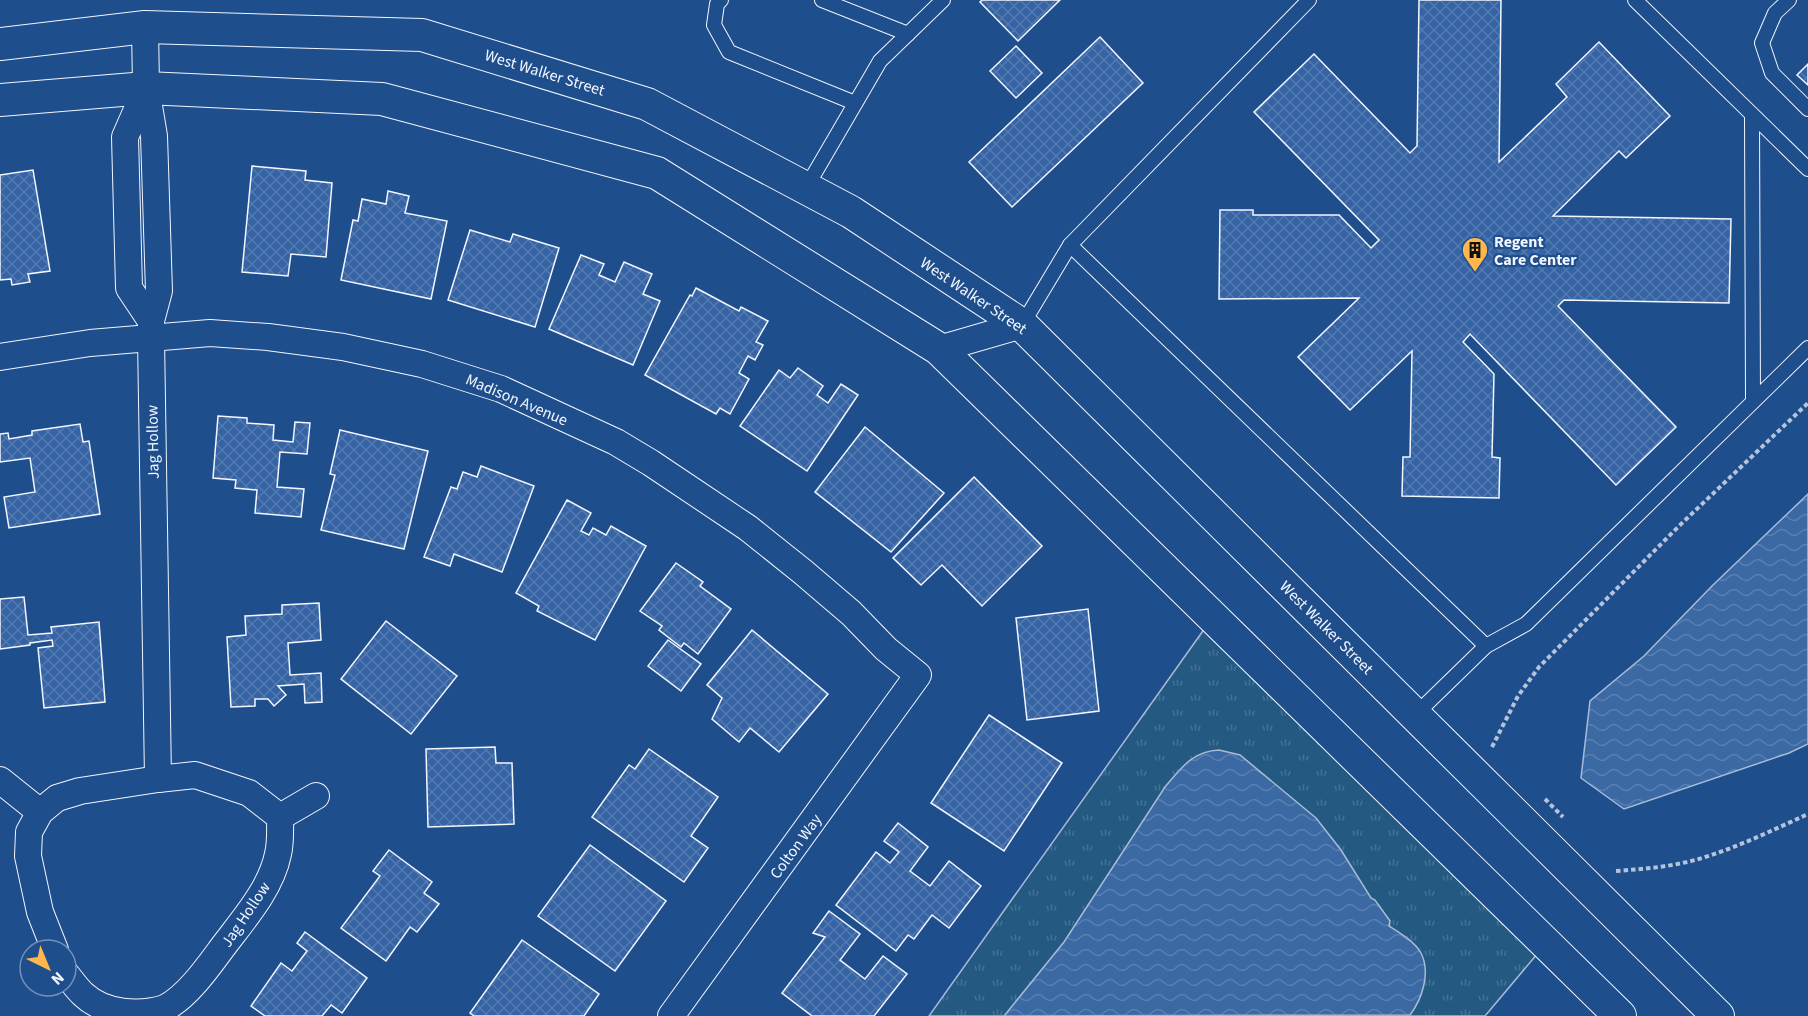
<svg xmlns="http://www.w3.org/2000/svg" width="1808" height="1016" font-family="'Source Sans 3',sans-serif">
  <defs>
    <pattern id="park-tufts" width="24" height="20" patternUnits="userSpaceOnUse" patternTransform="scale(1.5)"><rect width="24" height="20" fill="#245a82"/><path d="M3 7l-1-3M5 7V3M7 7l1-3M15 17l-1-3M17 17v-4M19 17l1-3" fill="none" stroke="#447295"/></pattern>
    <pattern id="water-waves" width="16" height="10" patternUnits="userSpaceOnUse" patternTransform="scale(1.5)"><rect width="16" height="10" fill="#3b69a3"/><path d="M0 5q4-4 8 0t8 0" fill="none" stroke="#587fb1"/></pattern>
    <pattern id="building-cross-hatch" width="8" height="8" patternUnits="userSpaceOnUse" patternTransform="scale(1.5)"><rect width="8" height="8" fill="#3563a3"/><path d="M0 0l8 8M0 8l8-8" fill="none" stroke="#537ab1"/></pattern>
  </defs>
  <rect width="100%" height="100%" fill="#1f4e8c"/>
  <path fill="url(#park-tufts)" stroke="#a8bbd7" stroke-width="1.5" d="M1205,628L1538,953L1485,1016H929Z"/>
  <g fill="url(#water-waves)" stroke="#a8bbd7" stroke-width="1.5">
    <path d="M1808,494V744L1789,753L1624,809L1581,778L1590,701L1644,656L1712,586Z"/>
    <path d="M1219,750L1240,755L1316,818L1341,850L1371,898L1375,900L1390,921L1389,926C1400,933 1415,942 1421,953C1431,973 1422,999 1410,1015L1004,1016L1064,942L1165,787C1181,768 1193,751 1219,750Z"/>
  </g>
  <g fill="url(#building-cross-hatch)" stroke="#f2f6ff" stroke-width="1.5">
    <path d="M982,0H1060L1018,41L980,2Z"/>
    <path d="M1419,0H1501L1499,162L1567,97L1556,84L1599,42L1670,116L1626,158L1619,151L1553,216L1731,219L1729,303L1564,300L1558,306L1676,427L1616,485L1470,334L1463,342L1494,374L1492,457L1500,458L1499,498L1402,496L1403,457H1410L1412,351L1350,410L1298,357L1359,298L1219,299L1220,210H1253V215H1339L1371,248L1379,240L1254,112L1314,54L1410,153L1417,146Z"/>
    <path d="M1100,37L1143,83L1012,207L969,162Z"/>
    <path d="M1016,46L1042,73L1016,98L990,71Z"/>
    <path d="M1808,64V85L1797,75Z"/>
    <path d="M252,166L306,171L305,180L332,183L326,257L291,254L288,276L242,272Z"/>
    <path d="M33,170L50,271L28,274L30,282L12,285L11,279L0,280V175Z"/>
    <path d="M388,191L409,196L405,213L447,221L431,299L341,280L353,220L358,221L362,199L386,204Z"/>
    <path d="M470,230L510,242L513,234L559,248L535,327L448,300Z"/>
    <path d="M581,255L604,264L599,275L615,282L624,262L652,274L643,294L660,301L633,365L549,329Z"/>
    <path d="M696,288L739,311L741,307L768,321L756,342L763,345L755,360L748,356L739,373L749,379L730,414L720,408L716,414L645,375L690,295L692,296Z"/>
    <path d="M798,368L823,386L817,395L828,403L841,384L858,395L807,471L740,426L779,370L790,378Z"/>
    <path d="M218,416L247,418V423L274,425L273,440L293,442L295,422L310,423L307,454L280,452L277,487L304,489L301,517L255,513L257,490L235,488L236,480L213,478Z"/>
    <path d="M80,424L83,442L89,441L100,514L9,528L4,497L35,492L30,458L0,462V434L8,433L9,439L32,435V431Z"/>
    <path d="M865,427L944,493L891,552L815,492Z"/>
    <path d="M340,430L428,451L404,549L321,530L335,475L330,474Z"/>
    <path d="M481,466L534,486L502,572L454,554L450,566L424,557L451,487L457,489L463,472L477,477Z"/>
    <path d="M974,477L1042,546L982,606L942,565L921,585L893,558Z"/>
    <path d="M567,500L591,513L581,531L589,535L593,528L606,535L611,526L646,546L595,640L537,611L539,606L516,593Z"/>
    <path d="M676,563L703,582L700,586L731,609L698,654L684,643L681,647L659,630L662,626L640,611Z"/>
    <path d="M24,597L28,635L52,633L51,627L99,622L105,702L44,708L38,648L53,646L52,640L30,643V645L0,649V599Z"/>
    <path d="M319,603L321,640L288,643L290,675L321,673L322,702L305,703L304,684L278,686L286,695L274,706L268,699H255V706L231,707L227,637L246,635L245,616L282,614V605Z"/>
    <path d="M1088,609L1099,711L1027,720L1016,618Z"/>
    <path d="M386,621L457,676L411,734L341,679Z"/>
    <path d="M752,630L828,694L779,752L750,728L739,742L712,719L722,698L707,685Z"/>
    <path d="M668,640L701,664L681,691L648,666Z"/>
    <path d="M989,715L1062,763L1004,851L931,803Z"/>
    <path d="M495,747L496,763H512L514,824L428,827L426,749Z"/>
    <path d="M649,749L718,797L691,836L708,848L684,882L592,817L629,765L635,769Z"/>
    <path d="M898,823L928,847L910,871L930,886L949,861L981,886L949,928L932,915L914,939L908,935L896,951L836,905L876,852L890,863L899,852L884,841Z"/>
    <path d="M590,845L666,901L615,971L538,916Z"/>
    <path d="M389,850L432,882L424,893L439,904L417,932L410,927L386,961L341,928L380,876L373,871Z"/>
    <path d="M829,911L860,934L840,960L865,979L883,956L907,974L874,1016H812L782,993L825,937L813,933Z"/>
    <path d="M305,932L367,978L342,1013L331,1005L322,1016H265L251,1006L281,963L292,971L307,951L297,943Z"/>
    <path d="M522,940L599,994L584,1016H474L470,1013Z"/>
  </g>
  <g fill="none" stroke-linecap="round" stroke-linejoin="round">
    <g stroke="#f2f6ff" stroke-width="16">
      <g id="service">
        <path d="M721,0L717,4L714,25L729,52L855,103"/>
        <path d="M822,0L908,34"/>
        <path d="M1635,0L1808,169"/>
        <path d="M1789,0L1775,13L1762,43L1772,73L1808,109"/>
        <path d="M1752,115L1753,401"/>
        <path d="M806,188L880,61L943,0"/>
        <path d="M1070,245L1486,646"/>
        <path d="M1022,325L1070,245L1309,0"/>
        <path d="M1415,715L1486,646L1526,624L1808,348"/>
      </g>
    </g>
    <g stroke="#f2f6ff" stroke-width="28">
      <g id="minor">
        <path d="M145,27L146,88L154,136L159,291L151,321V338L158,779"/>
        <path d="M146,89L125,137L129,288L151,321"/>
        <path d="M939,349L1022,325"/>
        <path d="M0,357L90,343L210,333L268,337L343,347L422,364L501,389L616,442L651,463L748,528L803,572L851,613L886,649L918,675L671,1016"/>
        <path d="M0,780L40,812"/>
        <path d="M280,817L316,796"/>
        <path d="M55,950L40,912L28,856L29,832L40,812L57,798L80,791L158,779L195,775L249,793L280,817C280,829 281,842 278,854C271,889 243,920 222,948C208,967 187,997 165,1008C140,1016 104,1014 84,995C77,989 72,981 66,974"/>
      </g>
    </g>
    <g stroke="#f2f6ff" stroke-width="34">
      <g id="tertiary">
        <path d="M0,44L145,27L422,35L647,104L851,212L1022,325L1718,1016"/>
        <path d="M0,100L146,88L382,99L657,173L939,349L1620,1016"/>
      </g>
    </g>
    <g stroke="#b3c4dc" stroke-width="4" stroke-dasharray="4.5 3" stroke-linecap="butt">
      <path d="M1492,747L1518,696L1539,667L1679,526L1808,403"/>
      <path d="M1545,799L1563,817"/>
      <path d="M1616,871C1643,869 1669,867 1695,860C1732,850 1773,830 1808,814"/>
    </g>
    <use href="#service" stroke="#1f4e8c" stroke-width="14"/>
    <use href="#minor" stroke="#1f4e8c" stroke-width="26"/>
    <use href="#tertiary" stroke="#1f4e8c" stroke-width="32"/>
  </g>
  <defs>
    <g id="building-pin" transform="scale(1.35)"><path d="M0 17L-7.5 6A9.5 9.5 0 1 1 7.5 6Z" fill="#ffb74d" stroke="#1f4e8c"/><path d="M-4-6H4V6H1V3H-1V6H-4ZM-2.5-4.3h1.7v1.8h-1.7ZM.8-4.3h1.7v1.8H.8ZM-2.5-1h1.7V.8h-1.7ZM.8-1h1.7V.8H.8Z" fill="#111"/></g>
  </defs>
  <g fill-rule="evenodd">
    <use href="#building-pin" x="1475" y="250"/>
  </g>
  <g text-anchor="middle" stroke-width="4.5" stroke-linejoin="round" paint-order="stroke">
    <g font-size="16" fill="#f2f6ff" stroke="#1f4e8c">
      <text transform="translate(545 72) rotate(17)" y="6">West Walker Street</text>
      <text transform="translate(974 295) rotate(34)" y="6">West Walker Street</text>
      <text transform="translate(517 399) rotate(23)" y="6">Madison Avenue</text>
      <text transform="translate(152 442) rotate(-91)" y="6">Jag Hollow</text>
      <text transform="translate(1327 627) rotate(45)" y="6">West Walker Street</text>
      <text transform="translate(795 846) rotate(-54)" y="6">Colton Way</text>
      <text transform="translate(245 914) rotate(-56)" y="6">Jag Hollow</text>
    </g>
    <g font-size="16" font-weight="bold" fill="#f2f6ff" stroke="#1f4e8c" text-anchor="start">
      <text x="1494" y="247">Regent<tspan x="1494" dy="18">Care Center</tspan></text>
    </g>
  </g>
  <g transform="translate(48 968) rotate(137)"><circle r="28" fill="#1f4e8c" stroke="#7391ba" stroke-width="1.5"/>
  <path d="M0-4.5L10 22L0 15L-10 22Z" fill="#ffb74d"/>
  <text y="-9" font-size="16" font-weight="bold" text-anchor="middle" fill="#f2f6ff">N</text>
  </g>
</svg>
